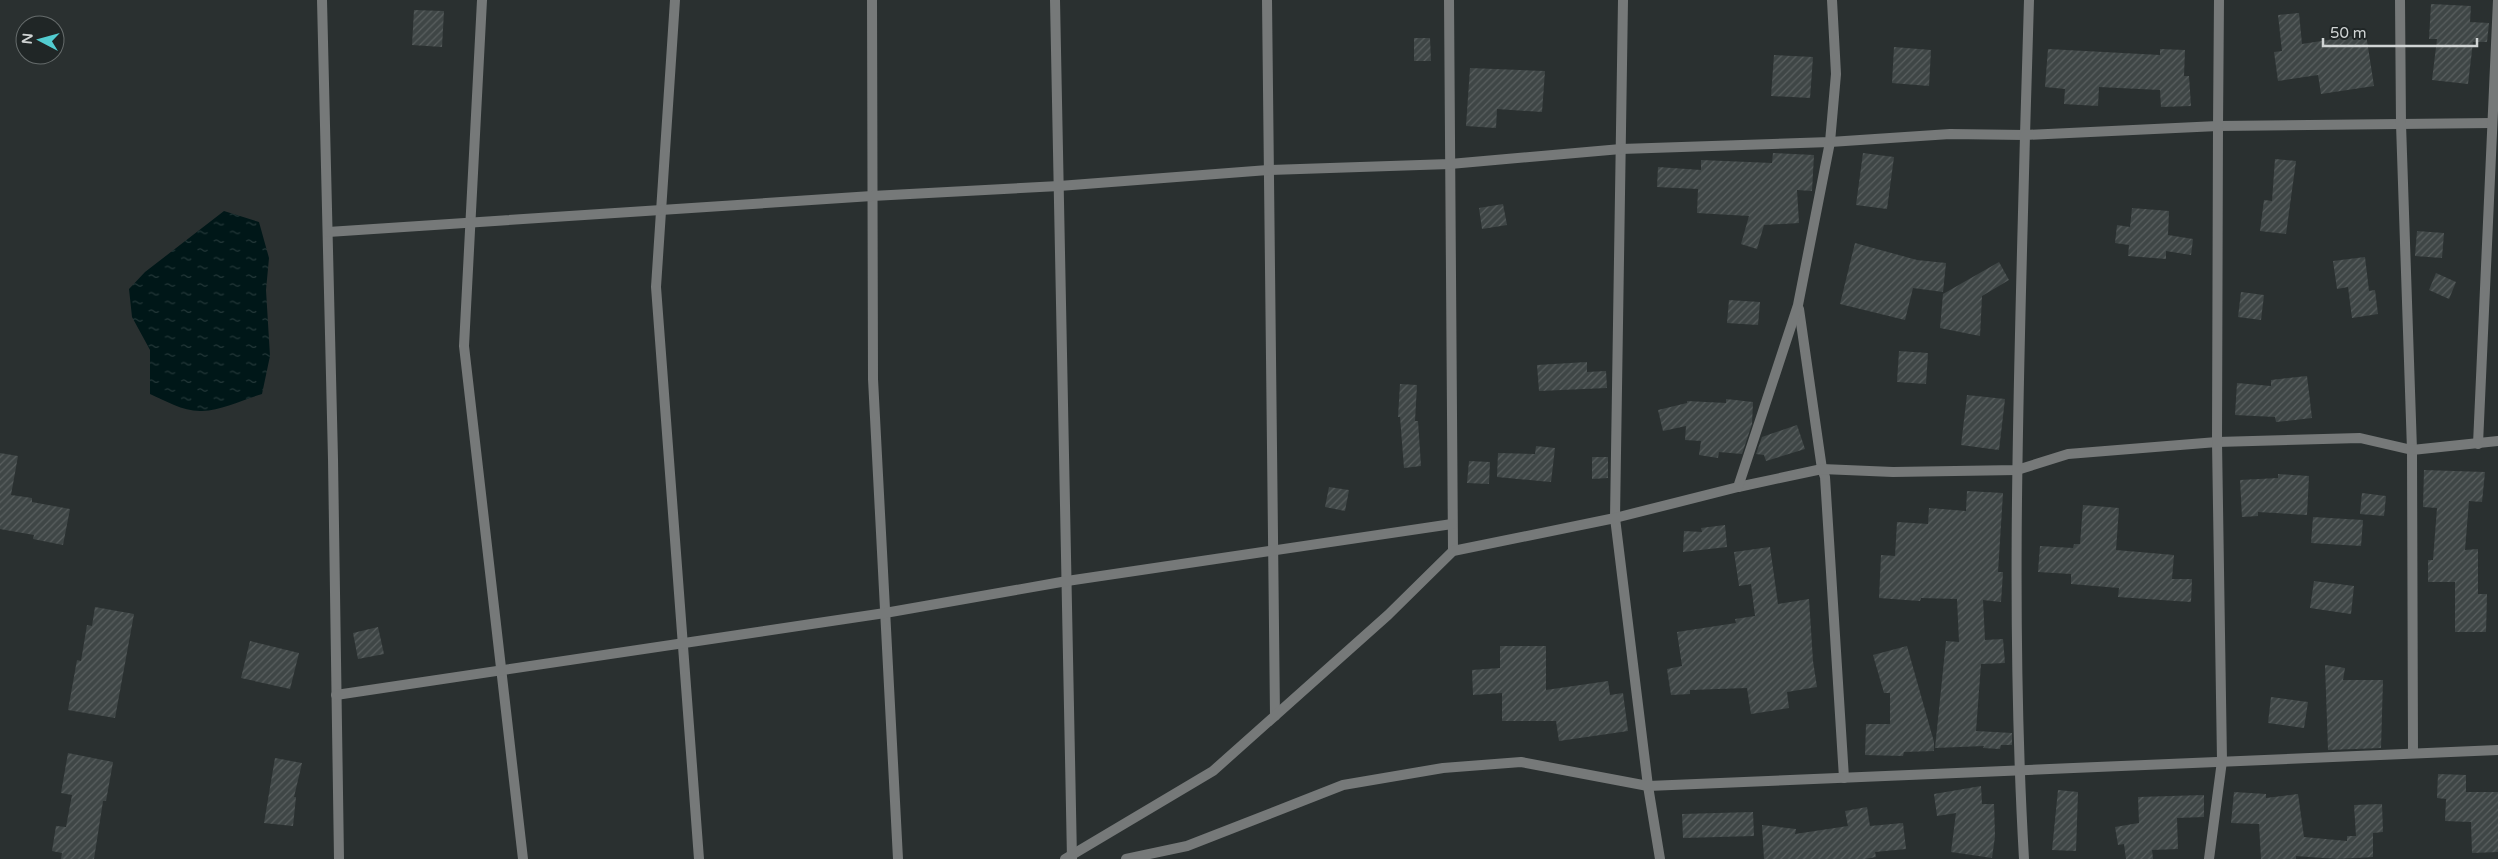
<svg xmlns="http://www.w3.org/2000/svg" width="2498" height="859" font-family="'Varela Round',sans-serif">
  <defs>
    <pattern id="water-ripples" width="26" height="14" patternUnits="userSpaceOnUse" patternTransform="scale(1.25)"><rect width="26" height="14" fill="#001718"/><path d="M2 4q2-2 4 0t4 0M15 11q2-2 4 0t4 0" fill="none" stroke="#243839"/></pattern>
    <pattern id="building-hatch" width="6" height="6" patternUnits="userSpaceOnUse" patternTransform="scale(1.25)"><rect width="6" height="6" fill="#3f4646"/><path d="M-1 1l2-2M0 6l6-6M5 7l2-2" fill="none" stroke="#5a6060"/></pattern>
  </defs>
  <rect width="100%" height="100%" fill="#2a3030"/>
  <path fill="url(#water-ripples)" d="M224,211L259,222L269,258L266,290L270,356L262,394C242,400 222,410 202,411C184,412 166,401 150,394V350L132,317L129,289L145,272Z"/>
  <g fill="url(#building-hatch)">
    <path d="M2431,4L2471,6L2470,22L2489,23L2487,42H2473L2468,84L2432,80L2437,39H2429Z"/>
    <path d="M414,10L444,11L442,47L412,45Z"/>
    <path d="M2299,13L2302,44L2366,34L2374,86L2321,94L2318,75L2278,81L2274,52L2282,51L2278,15Z"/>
    <path d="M1414,38H1430L1431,61H1414Z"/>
    <path d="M1894,47L1931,50L1929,86L1892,83Z"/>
    <path d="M2048,49L2160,55V49L2185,50L2184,76H2189L2191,106L2161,107L2160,90L2099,87L2098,106L2064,104L2065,89L2045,87Z"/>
    <path d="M1774,55L1813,57L1810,98L1771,96Z"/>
    <path d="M1470,68L1545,71L1542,112L1497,109L1496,128L1466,126Z"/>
    <path d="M1773,153L1814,155L1812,191L1797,190L1799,223L1764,225L1757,249L1741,244L1749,216L1697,213L1698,189L1657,187L1658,167L1701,170V160L1772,163Z"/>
    <path d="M1863,153L1894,157L1887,209L1856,205Z"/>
    <path d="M2275,159L2296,161L2286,234L2260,231L2264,200L2272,201Z"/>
    <path d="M1503,204L1507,225L1482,229L1479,208Z"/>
    <path d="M2132,208L2169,211L2168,235L2193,239L2191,255L2166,251V259L2128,256L2129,245L2115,243L2117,225L2130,227Z"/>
    <path d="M2417,231L2444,233L2442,258L2415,256Z"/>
    <path d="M1855,243L1917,260L1946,263L1943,292L1913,288L1905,320L1840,304Z"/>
    <path d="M2365,257L2369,291L2375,290L2378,314L2352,318L2348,287L2337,289L2333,261Z"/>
    <path d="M1999,262L2009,280L1982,296L1980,336L1940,328L1943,294Z"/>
    <path d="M2436,273L2456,282L2449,299L2429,290Z"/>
    <path d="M2241,292L2264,295L2261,320L2238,317Z"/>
    <path d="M1729,300L1760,302L1758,325L1727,323Z"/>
    <path d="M1899,351L1928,353L1926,384L1897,382Z"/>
    <path d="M1587,362V372L1606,371L1607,388L1539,391L1537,365Z"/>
    <path d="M2307,376L2312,418L2276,422L2275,417L2235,415L2237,383L2271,386V380Z"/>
    <path d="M1400,384L1417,385L1415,421H1418L1421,466L1404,468L1400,417H1398Z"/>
    <path d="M1967,395L2005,399L1999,450L1961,445Z"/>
    <path d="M1726,399L1753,402L1752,424L1742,454L1719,452L1718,458L1699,455L1701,441L1685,440L1686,426L1663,431L1658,410L1687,403V401L1726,403Z"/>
    <path d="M1797,425L1805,449L1766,461L1764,455L1756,454L1762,437Z"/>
    <path d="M1536,446L1555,448L1551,482L1497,477L1498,453L1535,454Z"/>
    <path d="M0,453L18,456L11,495L32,498V502L70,509L63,545L33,539L34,535L0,529Z"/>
    <path d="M1592,457H1608V478L1592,479Z"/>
    <path d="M1469,461L1490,462L1489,484L1467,483Z"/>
    <path d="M2424,470L2485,472L2482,502L2469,501L2465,550L2478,549V594H2487L2486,632H2455V582H2428V560H2433L2437,508L2423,507Z"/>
    <path d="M2278,474L2309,476L2307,515L2258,512V516L2242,517L2240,480L2278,478Z"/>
    <path d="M1329,487L1349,490L1345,511L1325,507Z"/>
    <path d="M1967,491L2003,493L1998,572H2003L2001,602L1983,600L1985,640L2003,639L2005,663L1981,664L1976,731L2012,733V745H2001L2000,749L1983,748L1984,746L1935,748L1946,641L1959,642L1957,599L1921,598L1920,601L1879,598L1881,555L1895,556L1897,522L1928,524L1929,508L1966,511Z"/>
    <path d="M2362,493L2386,496L2384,516L2360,514Z"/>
    <path d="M2083,505L2119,508L2116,550L2174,555L2172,579H2192L2191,602L2118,597L2119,588L2071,584V574L2038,572L2040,546L2073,548L2074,544H2080Z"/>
    <path d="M2313,517L2363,520L2361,546L2311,543Z"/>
    <path d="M1725,525L1727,547L1683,552L1684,531L1702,532L1701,528Z"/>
    <path d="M1770,547L1778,604L1809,599L1813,661L1817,687L1787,692L1789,708L1751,714L1747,688L1690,690V694L1671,695L1667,669L1682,666L1677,632L1736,623L1735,619L1755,616L1751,584L1739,586L1734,552Z"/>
    <path d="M2314,581L2354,586L2351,614L2310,608Z"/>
    <path d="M95,607L134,614L115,718L68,710L77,660L81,661L87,625L92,626Z"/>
    <path d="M378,627L384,654L358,659L353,633Z"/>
    <path d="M250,641L299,653L290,689L241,678Z"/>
    <path d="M1500,646H1546V690L1608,681L1610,695L1623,693L1628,731L1559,741L1556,721H1502V693L1473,695L1472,670L1500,668Z"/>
    <path d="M1907,646L1934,742V751L1904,752L1903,756L1865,755L1866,724H1890V693H1884L1873,655Z"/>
    <path d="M2325,665L2345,668L2343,680H2383L2381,748L2328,750Z"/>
    <path d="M2271,697L2308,702L2304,728L2268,723Z"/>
    <path d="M68,753L113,762L106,801H103L94,859H61L62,853L52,851L56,826L66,827L72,795L61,793Z"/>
    <path d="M275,758L302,763L294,797H296L293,826L264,823Z"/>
    <path d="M2438,774L2466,775V792H2498V852L2472,853L2471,822L2445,821L2446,799L2437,798Z"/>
    <path d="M1981,786L1982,804H1994L1995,836L1992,858L1951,852L1956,813L1937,816L1934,794Z"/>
    <path d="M2058,790L2078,792L2076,851L2052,850Z"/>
    <path d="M2234,792L2266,794V798L2298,794L2304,837L2347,841V836H2356L2354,805L2382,804L2383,832L2373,833V857L2338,859L2296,856V859H2261L2259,824L2231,823Z"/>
    <path d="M2204,795V817L2177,818L2178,849L2152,850L2153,859H2126L2124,844L2118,845L2115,827L2139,823L2138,797Z"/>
    <path d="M1867,807L1870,826L1903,823L1906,849L1875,852L1876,857L1865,859H1764L1762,825L1796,829L1795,834L1848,826L1845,811Z"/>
    <path d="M1753,812L1754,836L1683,838L1682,814Z"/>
  </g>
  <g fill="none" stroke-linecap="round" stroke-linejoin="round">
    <g stroke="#767979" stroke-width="10">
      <path d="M322,0L333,459L339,859"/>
      <path d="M482,0L464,346L523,859"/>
      <path d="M675,0L656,287L699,859"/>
      <path d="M872,0L873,379L898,859"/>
      <path d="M1055,0L1072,859"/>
      <path d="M1267,0L1275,716"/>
      <path d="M1449,0L1453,551"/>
      <path d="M1623,0L1615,518L1648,786L1660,859"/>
      <path d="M2219,0L2218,126L2492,123"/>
      <path d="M2400,0L2401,124L2412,450L2413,753"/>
      <path d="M328,232L872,196L1059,186L1268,170L1450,164L1621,149L1830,142L1836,74L1832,0"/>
      <path d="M1799,309L1822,469L1825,477L1844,778"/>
      <path d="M2478,444L2498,0"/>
      <path d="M1738,487L1822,469L1893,472L2017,470L2068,454L2217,442L2360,438L2412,450L2498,441"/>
      <path d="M336,695L885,613L1067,581L1452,524"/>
      <path d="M1065,859L1213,771L1388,615L1453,551L1615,518L1738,487L1798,305L1830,142L1950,134L2025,135L2029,0"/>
      <path d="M1126,859L1187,846L1343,785L1443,768L1521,762L1648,786L2498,750"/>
      <path d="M2024,859C2010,618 2019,376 2025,135L2218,126L2217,442L2222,761L2209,859"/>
    </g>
  </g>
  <g transform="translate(40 40) rotate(276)"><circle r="24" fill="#202626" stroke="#666c6c"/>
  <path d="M0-4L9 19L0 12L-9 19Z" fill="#52ccd0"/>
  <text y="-8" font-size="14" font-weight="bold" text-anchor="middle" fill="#d0d4d4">N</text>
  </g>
  <path d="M2323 38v8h154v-8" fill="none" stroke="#d0d4d4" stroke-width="2.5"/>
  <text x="2330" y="38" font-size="15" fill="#d0d4d4" stroke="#202626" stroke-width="4" paint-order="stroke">50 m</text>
</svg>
